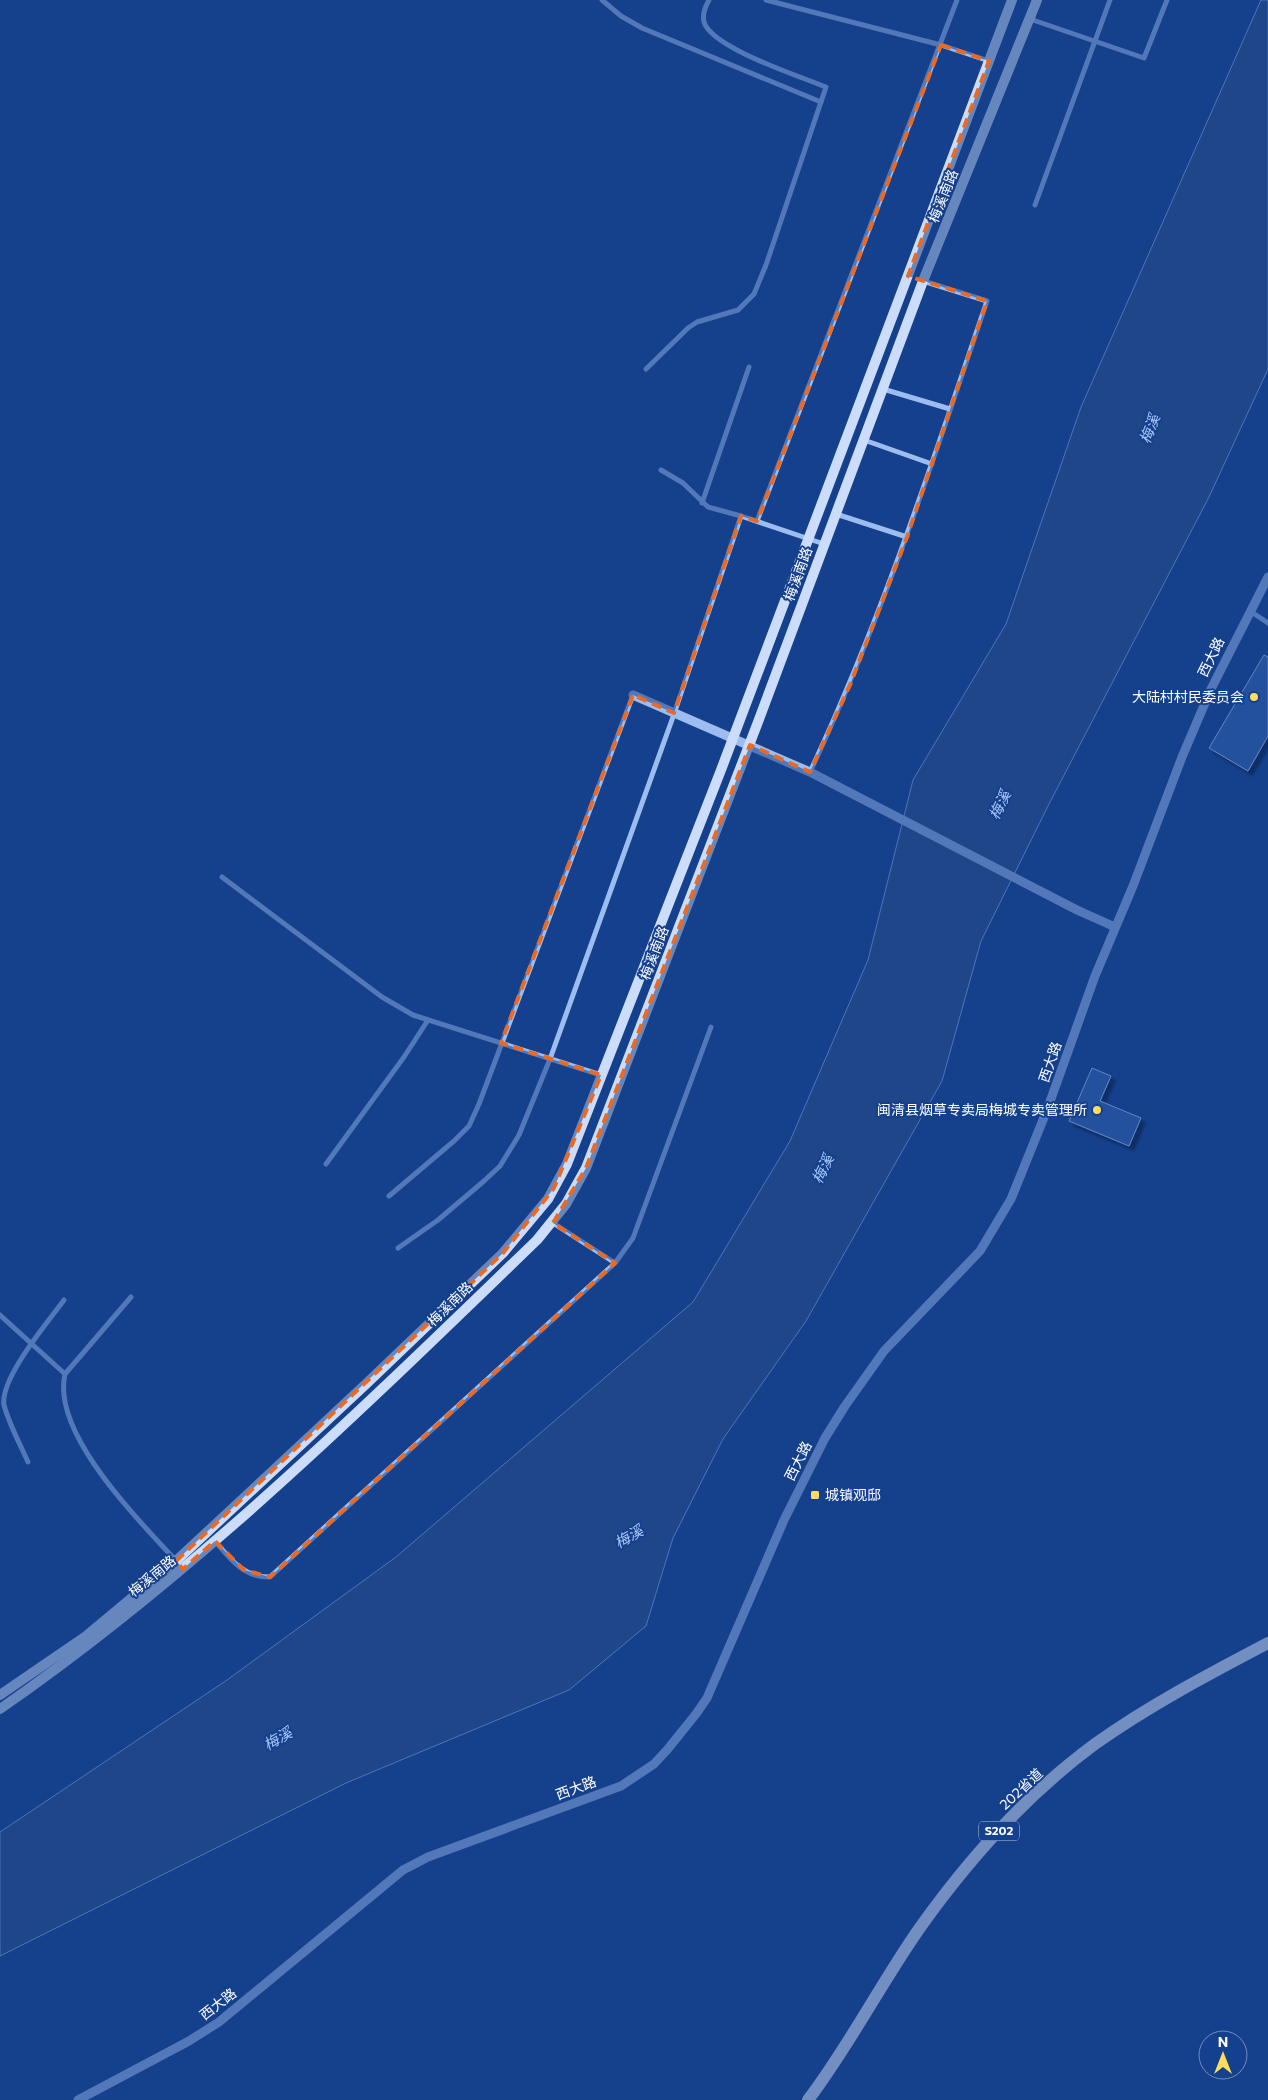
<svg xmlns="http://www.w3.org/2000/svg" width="1268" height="2100" font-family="Commissioner,'Noto Sans SC',sans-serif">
  <defs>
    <filter id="shadow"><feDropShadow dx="4.5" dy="4.5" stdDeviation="1" flood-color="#0009"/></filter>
  </defs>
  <rect width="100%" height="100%" fill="#14408d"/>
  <path fill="#2f4f88" stroke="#8fb6f3" d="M1261,0H1268V369L1209,497L1049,804L981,941L942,1081L806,1321L723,1439L673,1538L646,1626L569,1690L346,1783L0,1956V1832L227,1680L396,1557L693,1302L790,1141L868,960L913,780L1006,624L1081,407Z"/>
  <g fill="#3866b4" stroke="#c4d9fc" filter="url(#shadow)">
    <path d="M1264,655L1268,657V736L1248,771L1209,748Z"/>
    <path d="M1092,1068L1111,1076L1100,1101L1141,1118L1129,1146L1069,1121Z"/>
  </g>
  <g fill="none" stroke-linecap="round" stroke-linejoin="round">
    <g stroke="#9dbdf0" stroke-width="5">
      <path d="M602,0L621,16L642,28L821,102"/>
      <path d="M766,0L941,45L989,61"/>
      <path d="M1030,19L1144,58L1167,0"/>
      <path d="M1035,205L1110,0"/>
      <path d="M646,369L688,328L697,322L738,310L754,294L766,265L826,87C799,76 712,48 704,22C702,14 705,7 709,0"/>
      <path d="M883,389L950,409"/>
      <path d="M864,440L932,464"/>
      <path d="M661,470L683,483L708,507L741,516"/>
      <path d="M702,503L749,367"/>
      <path d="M836,514L907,537"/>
      <path d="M757,521L957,0"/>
      <path d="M1250,611L1268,623"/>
      <path d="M810,772C882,619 933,460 987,301L923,281"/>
      <path d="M222,877L382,997L413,1015L601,1075"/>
      <path d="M326,1164L404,1057L428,1020"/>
      <path d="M389,1196L454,1141L469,1126L479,1104L633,695"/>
      <path d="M553,1223L615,1263"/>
      <path d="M398,1248L438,1220L484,1181L500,1166L519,1135L550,1059L673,717L741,516L824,544"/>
      <path d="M0,1315L65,1374C51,1434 140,1521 177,1562"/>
      <path d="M65,1374L131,1297"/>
      <path d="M28,1462C20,1444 9,1424 4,1405C0,1378 48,1322 64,1300"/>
      <path d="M215,1541C230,1559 244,1578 270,1577L615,1263L633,1238L711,1027"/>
    </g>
    <g stroke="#9dbdf0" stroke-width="9">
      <path d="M633,695L810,772L1077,910L1115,927"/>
      <path d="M78,2100L189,2041L219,2022L403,1870L428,1857L621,1786L654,1764L667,1750L696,1714L707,1698L784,1520L825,1438L845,1406L884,1351L980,1251L1011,1199L1047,1110L1095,976L1133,886L1182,757L1211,689L1268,577"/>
    </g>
    <g stroke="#cbddfb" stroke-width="10">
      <path d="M0,1695L86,1636L176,1561L366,1384L503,1253L548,1199L567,1164L721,770L1012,0"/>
      <path d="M0,1709C196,1573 366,1405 537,1240L566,1204L586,1168L758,722L923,281L1037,0"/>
    </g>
    <path stroke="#e7eeff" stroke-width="12" d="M808,2100C849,2046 880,1985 919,1929C968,1860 1027,1794 1095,1744C1150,1705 1209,1674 1268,1643"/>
  </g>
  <path d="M0 0H1268V2100H0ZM941,45L989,61L908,276L987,301L907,537L850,685L810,772L750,745L586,1168L553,1223L615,1263L270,1577L244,1570L215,1541L183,1569L176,1561L503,1253L554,1188L601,1075L501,1043L633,695L674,713L741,516L757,521Z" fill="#14408d" fill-opacity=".55" fill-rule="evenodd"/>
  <path fill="none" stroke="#ea6a24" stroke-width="4" stroke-dasharray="10 6" stroke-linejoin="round" d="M941,45L989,61L908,276L987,301L907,537L850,685L810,772L750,745L586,1168L553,1223L615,1263L270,1577L244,1570L215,1541L183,1569L176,1561L503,1253L554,1188L601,1075L501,1043L633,695L674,713L741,516L757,521Z"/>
  <g fill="#ffdc5d" stroke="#14408d" stroke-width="2">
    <circle cx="1254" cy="697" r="5"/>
    <circle cx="1097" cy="1110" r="5"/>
    <rect x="810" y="1490" width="10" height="10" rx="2.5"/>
  </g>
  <g text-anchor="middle" stroke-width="4" stroke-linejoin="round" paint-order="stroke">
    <rect fill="#14408d" stroke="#b8c6dd" stroke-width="1" x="979" y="1821.5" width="40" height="19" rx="4"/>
    <g font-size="12" font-weight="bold" fill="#fff">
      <text x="999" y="1835">S202</text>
    </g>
    <g font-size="14" fill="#fff" stroke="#14408d">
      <text transform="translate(943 196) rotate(-68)" y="5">梅溪南路</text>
      <text transform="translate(798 574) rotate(-70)" y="5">梅溪南路</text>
      <text transform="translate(1211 657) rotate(-64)" y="5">西大路</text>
      <text transform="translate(654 953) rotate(-69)" y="5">梅溪南路</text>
      <text transform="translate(1050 1062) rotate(-71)" y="5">西大路</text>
      <text transform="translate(450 1304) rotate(-44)" y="5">梅溪南路</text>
      <text transform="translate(798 1461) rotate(-63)" y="5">西大路</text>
      <text transform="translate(152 1576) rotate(-39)" y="5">梅溪南路</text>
      <text transform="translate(576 1788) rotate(-20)" y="5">西大路</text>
      <text transform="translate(1021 1789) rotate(-43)" y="5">202省道</text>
      <text transform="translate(218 2004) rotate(-38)" y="5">西大路</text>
    </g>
    <g font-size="14" fill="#fff" stroke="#14408d" text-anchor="end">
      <text x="1244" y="702">大陆村村民委员会</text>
      <text x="1087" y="1115">闽清县烟草专卖局梅城专卖管理所</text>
      <text x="825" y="1500" text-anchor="start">城镇观邸</text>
    </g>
    <g font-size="15" font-style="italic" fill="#a9c7f8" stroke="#14408d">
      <text transform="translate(1150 429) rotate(-69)" y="5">梅溪</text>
      <text transform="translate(1000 805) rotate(-64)" y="5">梅溪</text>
      <text transform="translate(823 1169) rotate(-64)" y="5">梅溪</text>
      <text transform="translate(629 1537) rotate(-30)" y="5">梅溪</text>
      <text transform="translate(278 1739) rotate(-30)" y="5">梅溪</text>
    </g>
  </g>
  <g transform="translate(1223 2055)"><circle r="24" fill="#14408d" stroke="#728cbb"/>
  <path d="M0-4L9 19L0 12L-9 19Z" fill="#ffdc5d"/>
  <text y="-8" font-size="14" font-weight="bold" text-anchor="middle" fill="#ffffff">N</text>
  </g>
</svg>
